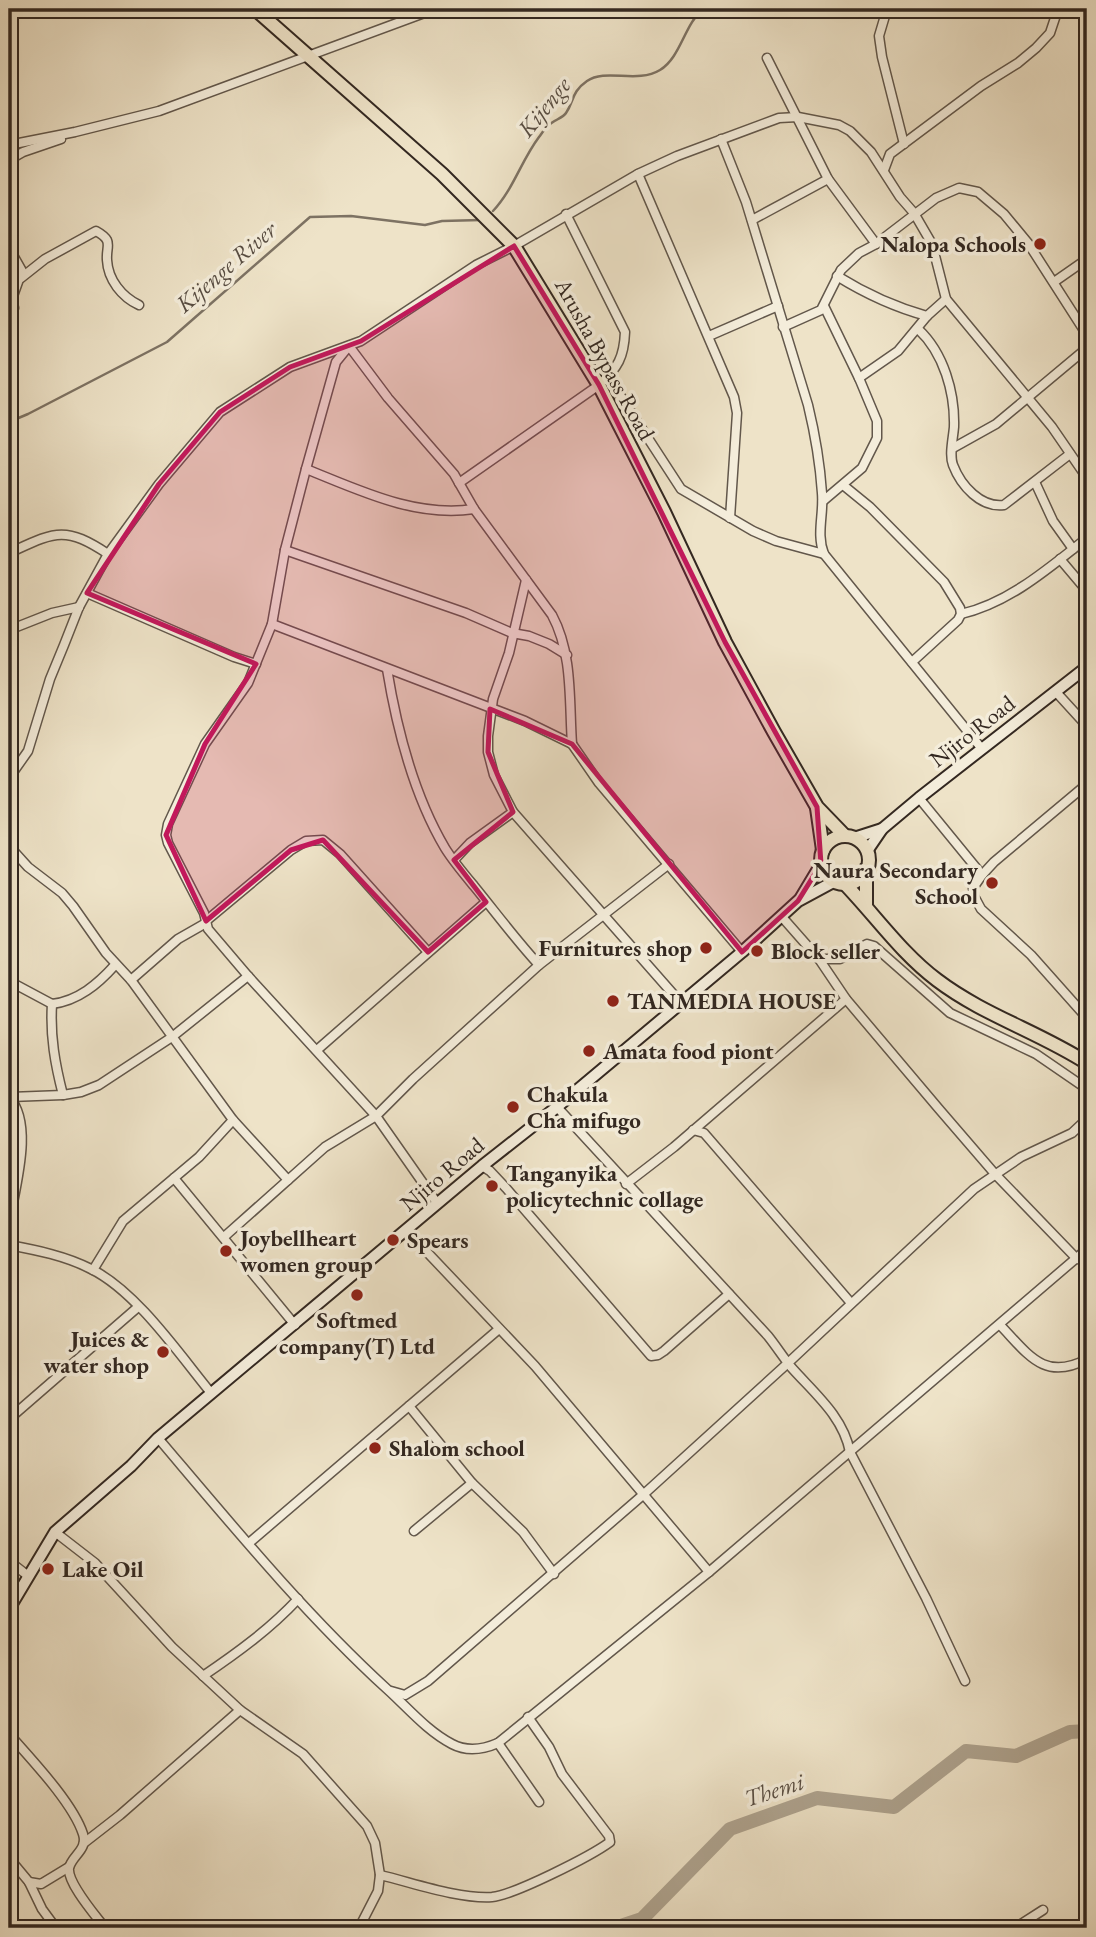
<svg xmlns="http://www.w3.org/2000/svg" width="1096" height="1937" font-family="'EB Garamond',serif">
  <rect width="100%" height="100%" fill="#eee3c8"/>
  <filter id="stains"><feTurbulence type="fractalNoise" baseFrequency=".00286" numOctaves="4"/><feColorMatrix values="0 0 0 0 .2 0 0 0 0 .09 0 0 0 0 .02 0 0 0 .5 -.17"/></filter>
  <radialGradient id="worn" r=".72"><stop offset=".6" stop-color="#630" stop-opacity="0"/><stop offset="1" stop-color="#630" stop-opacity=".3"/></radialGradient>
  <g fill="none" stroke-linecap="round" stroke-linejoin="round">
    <g stroke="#7d7263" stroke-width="2.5">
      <path d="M493,211C513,190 521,161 539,137C542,133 545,128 549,125C554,120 563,118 566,113C574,102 571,92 587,81C606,68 637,84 660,70C681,57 684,25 703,9"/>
      <path d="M9,422L28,414L167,342L310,217L351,216L425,225L442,221L481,220"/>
    </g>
    <path stroke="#aea38f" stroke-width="14" d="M615,1928L642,1919L730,1829L817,1798L894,1807L966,1751L1016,1756L1070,1732L1087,1731"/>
    <g stroke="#62574b" stroke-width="11">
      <g id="street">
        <path d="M887,9L879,36L882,57L904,144"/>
        <path d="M767,58L828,179L876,244"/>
        <path d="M721,139L746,202L808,405C815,434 820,463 822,493C824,514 816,534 824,554L982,749"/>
        <path d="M9,145L75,132L159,111L435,9"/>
        <path d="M9,160L23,152L61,139"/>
        <path d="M884,170L890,154L981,86L1018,63L1036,48L1050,33L1058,9"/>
        <path d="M638,174L734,397L737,413L730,518"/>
        <path d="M752,220L828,179"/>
        <path d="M9,248L22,271L12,299L14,308"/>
        <path d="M837,276C866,294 894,307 927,316"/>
        <path d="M21,278L45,259L96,231C114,241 106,245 107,260C108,280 122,297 139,305"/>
        <path d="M1054,282L1087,259"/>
        <path d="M783,327L821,310L841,270L859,253L876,244L936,198L959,188L978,192L1004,214L1028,243L1087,335"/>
        <path d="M918,329C944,353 955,393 954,427C953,439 949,455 953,465C961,486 981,508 1004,505L1070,454"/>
        <path d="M709,336L778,306"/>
        <path d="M611,374L618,392L681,489L753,531L776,541L824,554"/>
        <path d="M859,378L898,351L927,316L946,299"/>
        <path d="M953,448L996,424L1087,348"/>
        <path d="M306,469C359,490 415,518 474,509"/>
        <path d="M1035,482L1053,521L1073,549"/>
        <path d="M459,483L599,385C618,368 624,357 625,332L566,214"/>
        <path d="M843,485L870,507L944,582L960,608L961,614L958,620L912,662"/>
        <path d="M823,501L862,468L877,438V421L859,378L824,306"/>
        <path d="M285,550L466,613L512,633L529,636L549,644L567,655"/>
        <path d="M9,553C55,532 64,525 108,554"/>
        <path d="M1060,559L1087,591"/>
        <path d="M526,580L509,653L493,699L488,736V752L494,775L513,812L681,1003"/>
        <path d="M87,593L234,657L256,664"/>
        <path d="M961,614C1009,603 1049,568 1087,538"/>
        <path d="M272,624L525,721L572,744L599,783L742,952"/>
        <path d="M9,630L52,613L79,607"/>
        <path d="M387,669C397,730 413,794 445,848C453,861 464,874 474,886C496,913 516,940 539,965"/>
        <path d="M1056,692L1087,726"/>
        <path d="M9,778L28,751L50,679L64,645L79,607L108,554L159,484L220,412L290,367L361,341L476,265L514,246L638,174L677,156L779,118L798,117L839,125L850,131L871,152L900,197L914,213L932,244L946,299L1052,427L1087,478"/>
        <path d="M1087,784L994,862L982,875L973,888L974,896L981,909L1031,955L1087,1018"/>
        <path d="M919,798L982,875"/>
        <path d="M9,846L28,867L62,893L73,906L106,953L131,980L233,1120L288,1180"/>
        <path d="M454,860L470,843L513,812"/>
        <path d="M782,917L819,959L846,999L939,1109L995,1174L1077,1259"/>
        <path d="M206,921L291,850L306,841L323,840L340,854L428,952"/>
        <path d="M819,959H840L867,944L874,946L950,1013L1036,1054L1087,1089"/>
        <path d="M131,980L178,939L206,923"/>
        <path d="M9,981L52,1004C78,1001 98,984 115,965"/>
        <path d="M52,1004C50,1036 55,1064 63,1095"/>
        <path d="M317,1050L486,902"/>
        <path d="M9,1097C35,1125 14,1190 9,1224"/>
        <path d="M10,1097L63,1095L81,1092L99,1085L172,1037L248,976"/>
        <path d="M557,1107L768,1336C776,1346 783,1357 791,1367C814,1393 843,1416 850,1452L926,1598L965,1681"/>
        <path d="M693,1130L704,1133L851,1303"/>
        <path d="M482,1166L490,1171L506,1188L651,1356L658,1355L664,1351L729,1294"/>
        <path d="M174,1178L295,1325"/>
        <path d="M626,1184L674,1147L846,999"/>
        <path d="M437,1203L376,1116L248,976L208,929L204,913L168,843L166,835L168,824L205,744L248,683L272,624L285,550L306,469L336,362L349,346L388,398L454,474L474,509L552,615C573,654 569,701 572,744"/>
        <path d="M407,1231L535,1366L709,1572"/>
        <path d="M224,1237L325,1147L376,1116L413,1079L539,965L669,864"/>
        <path d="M9,1245C36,1250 66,1256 91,1269C136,1291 179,1354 211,1393"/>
        <path d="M93,1270L123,1221L199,1157L233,1120"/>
        <path d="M1000,1325C1028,1354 1044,1382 1087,1359"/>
        <path d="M409,1406L472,1483L523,1532L554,1574"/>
        <path d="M9,1419L138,1307"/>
        <path d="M158,1438C231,1524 304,1613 387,1689C408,1708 427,1731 452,1744C467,1752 482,1750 498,1743L709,1572L1087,1249"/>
        <path d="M414,1531L472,1483"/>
        <path d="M55,1532L95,1563L172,1647L240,1710L303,1754L367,1826L375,1843L380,1875L378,1891L359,1928"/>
        <path d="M249,1543L499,1329"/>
        <path d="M9,1561L27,1575"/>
        <path d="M203,1676C237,1653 270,1629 298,1599"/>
        <path d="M391,1691L405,1695L428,1681L644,1494L788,1363L974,1189L1021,1157L1072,1133L1087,1119"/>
        <path d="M9,1734C31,1759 73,1803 83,1834C88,1850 72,1855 69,1868C67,1883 96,1916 105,1928"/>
        <path d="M498,1743L539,1802"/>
        <path d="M84,1843L120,1815L240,1710"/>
        <path d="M9,1858L29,1882L41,1884L69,1867"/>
        <path d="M380,1875C414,1883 458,1899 492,1897C514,1895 591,1856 610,1842L609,1836L562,1774L549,1747L528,1717"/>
        <path d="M29,1882L42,1909L56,1928"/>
        <path d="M1015,1928L1043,1910"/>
      </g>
    </g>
    <g stroke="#332821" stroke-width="14">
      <g id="secondary">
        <path d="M854,838L882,829"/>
        <path d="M867,851L882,829L919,798L1087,667"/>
        <path d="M800,899L821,864"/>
        <path d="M9,1609L55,1532L131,1466L158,1438L482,1166L557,1107L742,952L798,901L835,881"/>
      </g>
    </g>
    <g stroke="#332821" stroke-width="16">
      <g id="primary">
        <path d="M255,9L442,174L514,246L599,385L664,512L725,642L774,732L817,807L845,836"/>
        <path d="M817,808L823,850"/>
        <circle cx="845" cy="860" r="24"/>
        <path d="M844,883C875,915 901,953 937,980C983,1015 1039,1032 1087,1063"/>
        <path d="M866,906V869"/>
      </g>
    </g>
    <use href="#street" stroke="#f4eddb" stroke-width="8"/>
    <use href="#secondary" stroke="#f4eddb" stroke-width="10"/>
    <use href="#primary" stroke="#eee3c8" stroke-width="12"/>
  </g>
  <path fill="#c2185b" fill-opacity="0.2" stroke="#c2185b" stroke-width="5" stroke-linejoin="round" d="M514,246L599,385L725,642L817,807L821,864L798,901L742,952L572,744L490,709L488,752L513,812L454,860L486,902L428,952L323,840L291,850L206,921L166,835L205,744L256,664L87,593L159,484L220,412L290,367L361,341Z"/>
  <g fill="#8f2418" stroke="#f4eddb" stroke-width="2.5">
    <circle cx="1040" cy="244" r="7"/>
    <circle cx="992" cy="883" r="7"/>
    <circle cx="706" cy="948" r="7"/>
    <circle cx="757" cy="951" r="7"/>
    <circle cx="613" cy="1001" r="7"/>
    <circle cx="589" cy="1051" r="7"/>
    <circle cx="513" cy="1107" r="7"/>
    <circle cx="492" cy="1186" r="7"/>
    <circle cx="393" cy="1240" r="7"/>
    <circle cx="226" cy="1251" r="7"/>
    <circle cx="357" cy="1295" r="7"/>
    <circle cx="163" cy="1352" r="7"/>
    <circle cx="375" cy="1448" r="7"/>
    <circle cx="48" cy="1569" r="7"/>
  </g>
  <g text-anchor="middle" stroke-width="7" stroke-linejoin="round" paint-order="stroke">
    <g font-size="23" font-weight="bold" fill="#332821" stroke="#f4eddb" text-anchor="start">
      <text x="1026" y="252" text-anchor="end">Nalopa Schools</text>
      <text x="978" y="878" text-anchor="end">Naura Secondary<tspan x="978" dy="26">School</tspan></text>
      <text x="692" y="956" text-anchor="end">Furnitures shop</text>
      <text x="771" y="959">Block seller</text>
      <text x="627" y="1009">TANMEDIA HOUSE</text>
      <text x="603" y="1059">Amata food piont</text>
      <text x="527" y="1102">Chakula<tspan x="527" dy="26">Cha mifugo</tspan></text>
      <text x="506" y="1181">Tanganyika<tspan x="506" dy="26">policytechnic collage</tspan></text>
      <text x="240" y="1246">Joybellheart<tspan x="240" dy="26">women group</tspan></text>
      <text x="407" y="1248">Spears</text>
      <text x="357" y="1328" text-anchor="middle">Softmed<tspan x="357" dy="26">company(T) Ltd</tspan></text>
      <text x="149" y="1347" text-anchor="end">Juices &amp;<tspan x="149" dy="26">water shop</tspan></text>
      <text x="389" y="1456">Shalom school</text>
      <text x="62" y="1577">Lake Oil</text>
    </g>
    <g font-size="23" fill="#332821" stroke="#f4eddb">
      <text transform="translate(605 359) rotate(61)" y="8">Arusha Bypass Road</text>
      <text transform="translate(972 731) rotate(-38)" y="8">Njiro Road</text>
      <text transform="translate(442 1174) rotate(-40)" y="8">Njiro Road</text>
    </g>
    <g font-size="24" font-style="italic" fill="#584d42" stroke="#f4eddb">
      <text transform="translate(544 107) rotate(-51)" y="8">Kijenge</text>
      <text transform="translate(226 267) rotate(-41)" y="8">Kijenge River</text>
      <text transform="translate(774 1790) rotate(-18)" y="8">Themi</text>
    </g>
  </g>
  <rect width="1096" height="1937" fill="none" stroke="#eee3c8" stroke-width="35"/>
  <rect x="10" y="10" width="1075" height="1916" fill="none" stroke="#332821" stroke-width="3.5"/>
  <rect x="18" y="18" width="1061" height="1902" fill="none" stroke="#332821" stroke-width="2"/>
  <rect width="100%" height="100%" filter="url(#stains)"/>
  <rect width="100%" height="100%" fill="url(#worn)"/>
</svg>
